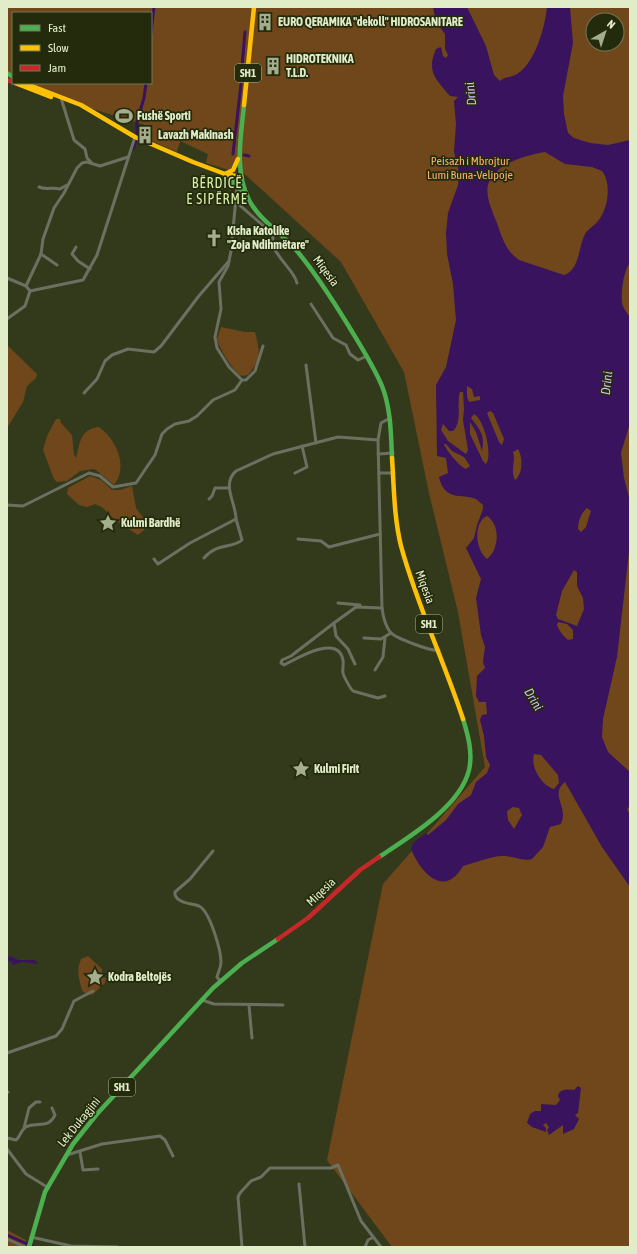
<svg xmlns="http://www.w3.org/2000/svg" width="637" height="1254" font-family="'Asap Condensed',sans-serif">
  <rect width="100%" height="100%" fill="#333a1c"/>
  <g fill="#70471b" fill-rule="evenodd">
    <path d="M7,7H630V1247H392L327,1160L383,884L485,767L458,612L429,493L404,372L341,262L238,168L233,165L229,170L206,163L208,154L180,141L177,152L147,139L149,127L145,125L80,105L25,83H151V13H13V79L7,76ZM593,20H617V44H593Z"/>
    <path d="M221,327L245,332H255C260,352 262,357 248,375L242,376C234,373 219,348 217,339Z"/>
    <path d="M7,345L37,374L36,378L27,386L23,402L7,428Z"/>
    <path d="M56,419H60L61,423L72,435L74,455L76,458C80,443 80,429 99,427C116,439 129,467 114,485L96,470L93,469L80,471L67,481L57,482L54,479L43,450L47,436Z"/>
    <path d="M90,476L101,480L112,490H120L132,486L136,508L147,523L144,530L138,535L116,521L102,507L95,504L87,507L79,505L67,494L68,488Z"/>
    <path d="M88,956L102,969V977L106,978L105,983L92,995L83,992C79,981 76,970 81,959Z"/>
    <path d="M7,1230L26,1240L25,1247H7Z"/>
  </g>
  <g fill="#39135d" fill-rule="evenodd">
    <path d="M433,7H467L486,46L494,75L500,81C505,76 511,78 517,74C535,63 545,27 547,7H570L573,43L563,96L564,114L568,133L574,138L590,143L608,145L630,140V263C623,271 621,293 622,303C623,308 627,313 630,317V423L621,453L624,478L630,501V543L617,657L603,719L602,737L608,752L630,772V806L627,809L630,815V887L602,847L565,782C552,792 563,803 563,815C563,818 562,821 561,824L550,827L543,847L532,859C522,862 514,856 504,856C494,855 474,863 463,866C445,898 421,874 411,849L413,843L426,833L428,835L446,820L458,804L471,795L476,782L487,773L490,765L486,757L484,736L480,720L482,715L487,714L486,702H479L476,696L477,676L485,668L483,662L485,647L481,635L476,598L481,579L466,548L474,538L477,525L483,509V505L476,499C461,493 445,502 439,477L448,473L446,458L437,456L436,385L446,367L456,320L453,284L447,254L446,233L448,213L458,185L459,177L458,167L454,152L456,124L454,101L458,97L450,96C436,79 426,72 436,49L441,47L443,56L446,58L448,55L445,49V34L436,22ZM545,152L565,164L592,167L602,171C612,184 608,209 598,221C594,226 588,229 585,234C578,247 580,270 564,275L519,260C506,251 502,238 497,223C493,213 485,196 488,185C493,164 527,155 545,152ZM467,386L472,389L474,397L480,396V400L469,402L467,397ZM460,392H463L464,409L463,420L468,450L466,454L448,441L441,430L443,424L449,431H453C463,421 456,404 460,392ZM490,411L493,413L504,439L502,445L499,442L487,413ZM474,414C484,419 493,455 486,464L483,461L470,434V422L476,432L482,451C485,435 481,431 471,418ZM444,444H446L452,451L464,457L470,466L466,469C461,468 445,449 444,444ZM518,449C523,457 523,474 515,480C510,470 516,462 513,452ZM587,508L591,511L586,527L581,532L578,529C578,521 581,513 587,508ZM487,516C501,525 499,550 487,559C475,550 473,522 487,516ZM574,570L577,572V586L583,598L584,609L577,626L558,619L556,615L562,591ZM558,622L567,624L573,630V639L568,640C563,636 559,631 557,625ZM534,754L541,755L558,775L559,783L554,789C542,786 530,767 534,754ZM513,807L519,808L522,815L514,829L508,820L507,811Z"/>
    <path d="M10,956L18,960H35L38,964L22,962L13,965L11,961L7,962V957Z"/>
    <path d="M578,1086L581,1088L578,1113L575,1115L579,1119L574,1129L563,1134V1125L549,1135L547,1130L549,1127L546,1123L543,1125L546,1128V1132L532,1127L527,1123L530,1114L535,1111H541V1104L556,1105L560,1100L558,1096C559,1089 568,1089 574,1090Z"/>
  </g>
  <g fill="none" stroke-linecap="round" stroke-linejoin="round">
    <g stroke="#39135d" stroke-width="3">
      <path d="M151,33L154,7"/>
      <path d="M241,78L245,32"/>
      <path d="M133,149L137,137V121L144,98L146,83"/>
      <path d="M233,154L241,84"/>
      <path d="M244,155L249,156"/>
      <path d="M7,1235L34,1247"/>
    </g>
    <g stroke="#6b7060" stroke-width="3">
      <path d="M61,98L74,140L85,149L87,158L91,162"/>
      <path d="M39,187C46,190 52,187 60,189L67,185"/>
      <path d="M237,187L231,251L228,266L219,282L221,309L215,337L217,348L229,367L242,380H246L255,371L263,346"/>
      <path d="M236,202L274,235"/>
      <path d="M276,231C262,249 294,267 297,283"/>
      <path d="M76,247L72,254L78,261L90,269"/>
      <path d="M41,254L57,265"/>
      <path d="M7,278L26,286L30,291L83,280L97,255L135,137"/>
      <path d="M26,286L41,254L43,239L54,208L64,193L77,168L82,163L87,162L100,166L128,157"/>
      <path d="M311,304L333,338L346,345L350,354L358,360L367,356"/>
      <path d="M7,319L25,306L30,291"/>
      <path d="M306,365L316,443"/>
      <path d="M84,393L97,379L105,361L112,355L128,349L154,352L161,346L198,297L229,261"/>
      <path d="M378,440L381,423L390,418"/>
      <path d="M378,454L393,453"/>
      <path d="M295,473L307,467L302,446"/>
      <path d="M379,473H394"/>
      <path d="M209,499L212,496L215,488H228"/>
      <path d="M7,505L23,506L89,473L100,476L113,487L136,483L155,455L162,434L167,429L175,424L189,421L197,416L213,400L235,390L242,380"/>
      <path d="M298,539L321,541L329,547L380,534"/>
      <path d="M204,558C218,542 232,549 242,540L236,519"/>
      <path d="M154,559L158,564L190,543L236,519C236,503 221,484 236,471L273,454L338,437L378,440L382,608C383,616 385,625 390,632C395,638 432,652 439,650"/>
      <path d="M338,603L360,605"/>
      <path d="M334,623L291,656L282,660L281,663L284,665C296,659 338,633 343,660C344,665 342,669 343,673C343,675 351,690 353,691L378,698L385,696"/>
      <path d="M364,638L381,639L391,633"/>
      <path d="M355,664L348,649L336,636L334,623L356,607L382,608"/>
      <path d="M375,670L383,657L385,638"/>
      <path d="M213,851L190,879L175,892V895C179,904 191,903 199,906C210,911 221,951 221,962C221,968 218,972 217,977L220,981"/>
      <path d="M202,1000L214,1004L283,1005"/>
      <path d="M249,1005L252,1038"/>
      <path d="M7,1053L56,1036L62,1029L74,1001L93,991"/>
      <path d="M7,1093L8,1092"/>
      <path d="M24,1128L29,1108L36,1102H40"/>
      <path d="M7,1138L16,1140C21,1136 21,1128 28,1126C39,1122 48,1129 55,1115L52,1108"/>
      <path d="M7,1149L26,1174L47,1187"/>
      <path d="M80,1152L83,1170L98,1169"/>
      <path d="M67,1155L102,1144L160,1136L165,1140L173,1156"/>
      <path d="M299,1184L305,1247"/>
      <path d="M31,1237L71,1246L118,1247"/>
      <path d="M7,1239L25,1247"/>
      <path d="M242,1247L238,1197L240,1193L251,1181L261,1177L270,1168H331L338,1165L361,1221L381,1247"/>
      <path d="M365,1247L368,1240L372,1238"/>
    </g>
    <g stroke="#4caf50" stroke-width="4.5">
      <path d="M7,73L13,77"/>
      <path d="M244,105C241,136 234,171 249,200C260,221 282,233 297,251C317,275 332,299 348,325C360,345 373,365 382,386C391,409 391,434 392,458"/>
      <path d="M225,177L245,193"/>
      <path d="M226,177L235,180L242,179"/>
      <path d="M379,857C409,837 460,807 469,770C473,753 468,735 463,719"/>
      <path d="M29,1247L45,1192L73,1144L97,1114L213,988L242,963L278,939"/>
    </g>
    <g stroke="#ffc107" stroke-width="4.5">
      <path d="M15,83L51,97"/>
      <path d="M24,83L81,105L135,137L193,162L225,174L241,177"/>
      <path d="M244,105L254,7"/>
      <path d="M225,174L233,170L238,159"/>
      <path d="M392,458C394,487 394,518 401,546C417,605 444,661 463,719"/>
    </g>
    <g stroke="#c62828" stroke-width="4.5">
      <path d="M7,80L13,82"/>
      <path d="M278,939L308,918L360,870L379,857"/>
    </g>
  </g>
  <defs>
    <g id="building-bare" transform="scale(1.38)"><path d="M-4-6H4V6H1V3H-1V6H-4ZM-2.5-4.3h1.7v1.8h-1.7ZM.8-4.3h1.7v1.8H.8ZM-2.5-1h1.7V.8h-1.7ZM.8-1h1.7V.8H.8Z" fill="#a4ae8c" stroke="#242b0d" stroke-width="2.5" paint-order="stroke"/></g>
    <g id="stadium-bare" transform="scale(1.38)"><path d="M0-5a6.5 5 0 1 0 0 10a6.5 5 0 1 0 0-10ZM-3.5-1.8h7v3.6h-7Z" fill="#a4ae8c" stroke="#242b0d" stroke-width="2.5" paint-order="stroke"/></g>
    <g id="church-bare" transform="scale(1.38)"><path d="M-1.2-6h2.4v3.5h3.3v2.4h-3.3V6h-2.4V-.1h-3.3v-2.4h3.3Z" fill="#a4ae8c" stroke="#242b0d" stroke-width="2.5" paint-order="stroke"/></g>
    <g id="sight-bare" transform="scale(1.38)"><path d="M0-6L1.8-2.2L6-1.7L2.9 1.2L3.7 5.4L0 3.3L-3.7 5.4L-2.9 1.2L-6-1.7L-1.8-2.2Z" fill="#a4ae8c" stroke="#242b0d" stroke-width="2.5" paint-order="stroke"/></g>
  </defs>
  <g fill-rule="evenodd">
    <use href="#building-bare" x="265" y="22"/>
    <use href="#building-bare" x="273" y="66"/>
    <use href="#stadium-bare" x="124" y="116"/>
    <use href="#building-bare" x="145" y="135"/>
    <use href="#church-bare" x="214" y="238"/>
    <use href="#sight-bare" x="108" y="523"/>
    <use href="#sight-bare" x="301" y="769"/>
    <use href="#sight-bare" x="95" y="977"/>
  </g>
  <g text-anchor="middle" stroke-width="3.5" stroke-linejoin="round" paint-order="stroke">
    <g fill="#242b0d" stroke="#a8b390" stroke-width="1">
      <rect x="235" y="64" width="26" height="18" rx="3"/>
      <rect x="416" y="615" width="26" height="18" rx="3"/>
      <rect x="109" y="1078" width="26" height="18" rx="3"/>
    </g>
    <g font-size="11" font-weight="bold" fill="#e1edc8">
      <text x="248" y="77">SH1</text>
      <text x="429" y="628">SH1</text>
      <text x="122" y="1091">SH1</text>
    </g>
    <g font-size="12" font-weight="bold" fill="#e1edc8" stroke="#242b0d" text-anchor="start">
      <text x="278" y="26">EURO QERAMIKA "dekoll" HIDROSANITARE</text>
      <text x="286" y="63">HIDROTEKNIKA<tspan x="286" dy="14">T.L.D.</tspan></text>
      <text x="137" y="120">Fushë Sporti</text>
      <text x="158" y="139">Lavazh Makinash</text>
      <text x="227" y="235">Kisha Katolike<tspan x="227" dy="14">"Zoja Ndihmëtare"</tspan></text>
      <text x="121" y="527">Kulmi Bardhë</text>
      <text x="314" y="773">Kulmi Firit</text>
      <text x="108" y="981">Kodra Beltojës</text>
    </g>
    <g font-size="12" fill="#fbb170" stroke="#242b0d">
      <text x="470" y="165">Peisazh i Mbrojtur<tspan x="470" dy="14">Lumi Buna-Velipoje</tspan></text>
    </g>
    <g font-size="12" fill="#e1edc8" stroke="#242b0d">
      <text transform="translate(326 271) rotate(54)" y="4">Miqesia</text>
      <text transform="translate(425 587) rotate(70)" y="4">Miqesia</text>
      <text transform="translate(321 892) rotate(-44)" y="4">Miqesia</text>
      <text transform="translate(79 1122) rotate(-51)" y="4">Lek Dukagjini</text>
    </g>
    <g font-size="13" font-style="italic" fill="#d1bcf4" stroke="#242b0d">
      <text transform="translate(470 94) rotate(-96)" y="5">Drini</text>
      <text transform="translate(606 383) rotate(-84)" y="5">Drini</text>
      <text transform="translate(534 699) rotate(59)" y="5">Drini</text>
    </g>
    <g font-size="14" letter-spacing="1" fill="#d9efa4" stroke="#242b0d">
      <text x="217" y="188">BËRDICË<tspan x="217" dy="16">E SIPËRME</tspan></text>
    </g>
  </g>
  <rect width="637" height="1254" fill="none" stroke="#e1edc8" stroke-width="16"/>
  <rect x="12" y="12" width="140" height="72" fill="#242b0d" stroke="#707958"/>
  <rect x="20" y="25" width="20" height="6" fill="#4caf50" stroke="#707958"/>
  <text x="48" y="32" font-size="12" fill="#e1edc8">Fast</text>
  <rect x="20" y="45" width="20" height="6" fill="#ffc107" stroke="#707958"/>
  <text x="48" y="52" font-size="12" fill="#e1edc8">Slow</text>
  <rect x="20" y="65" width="20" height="6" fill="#c62828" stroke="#707958"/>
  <text x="48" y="72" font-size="12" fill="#e1edc8">Jam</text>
  <g transform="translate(605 32) rotate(39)"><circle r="19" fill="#242b0d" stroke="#707958"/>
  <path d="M0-3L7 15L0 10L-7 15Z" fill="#a4ae8c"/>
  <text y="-6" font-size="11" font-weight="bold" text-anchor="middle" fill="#e1edc8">N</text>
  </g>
</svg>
